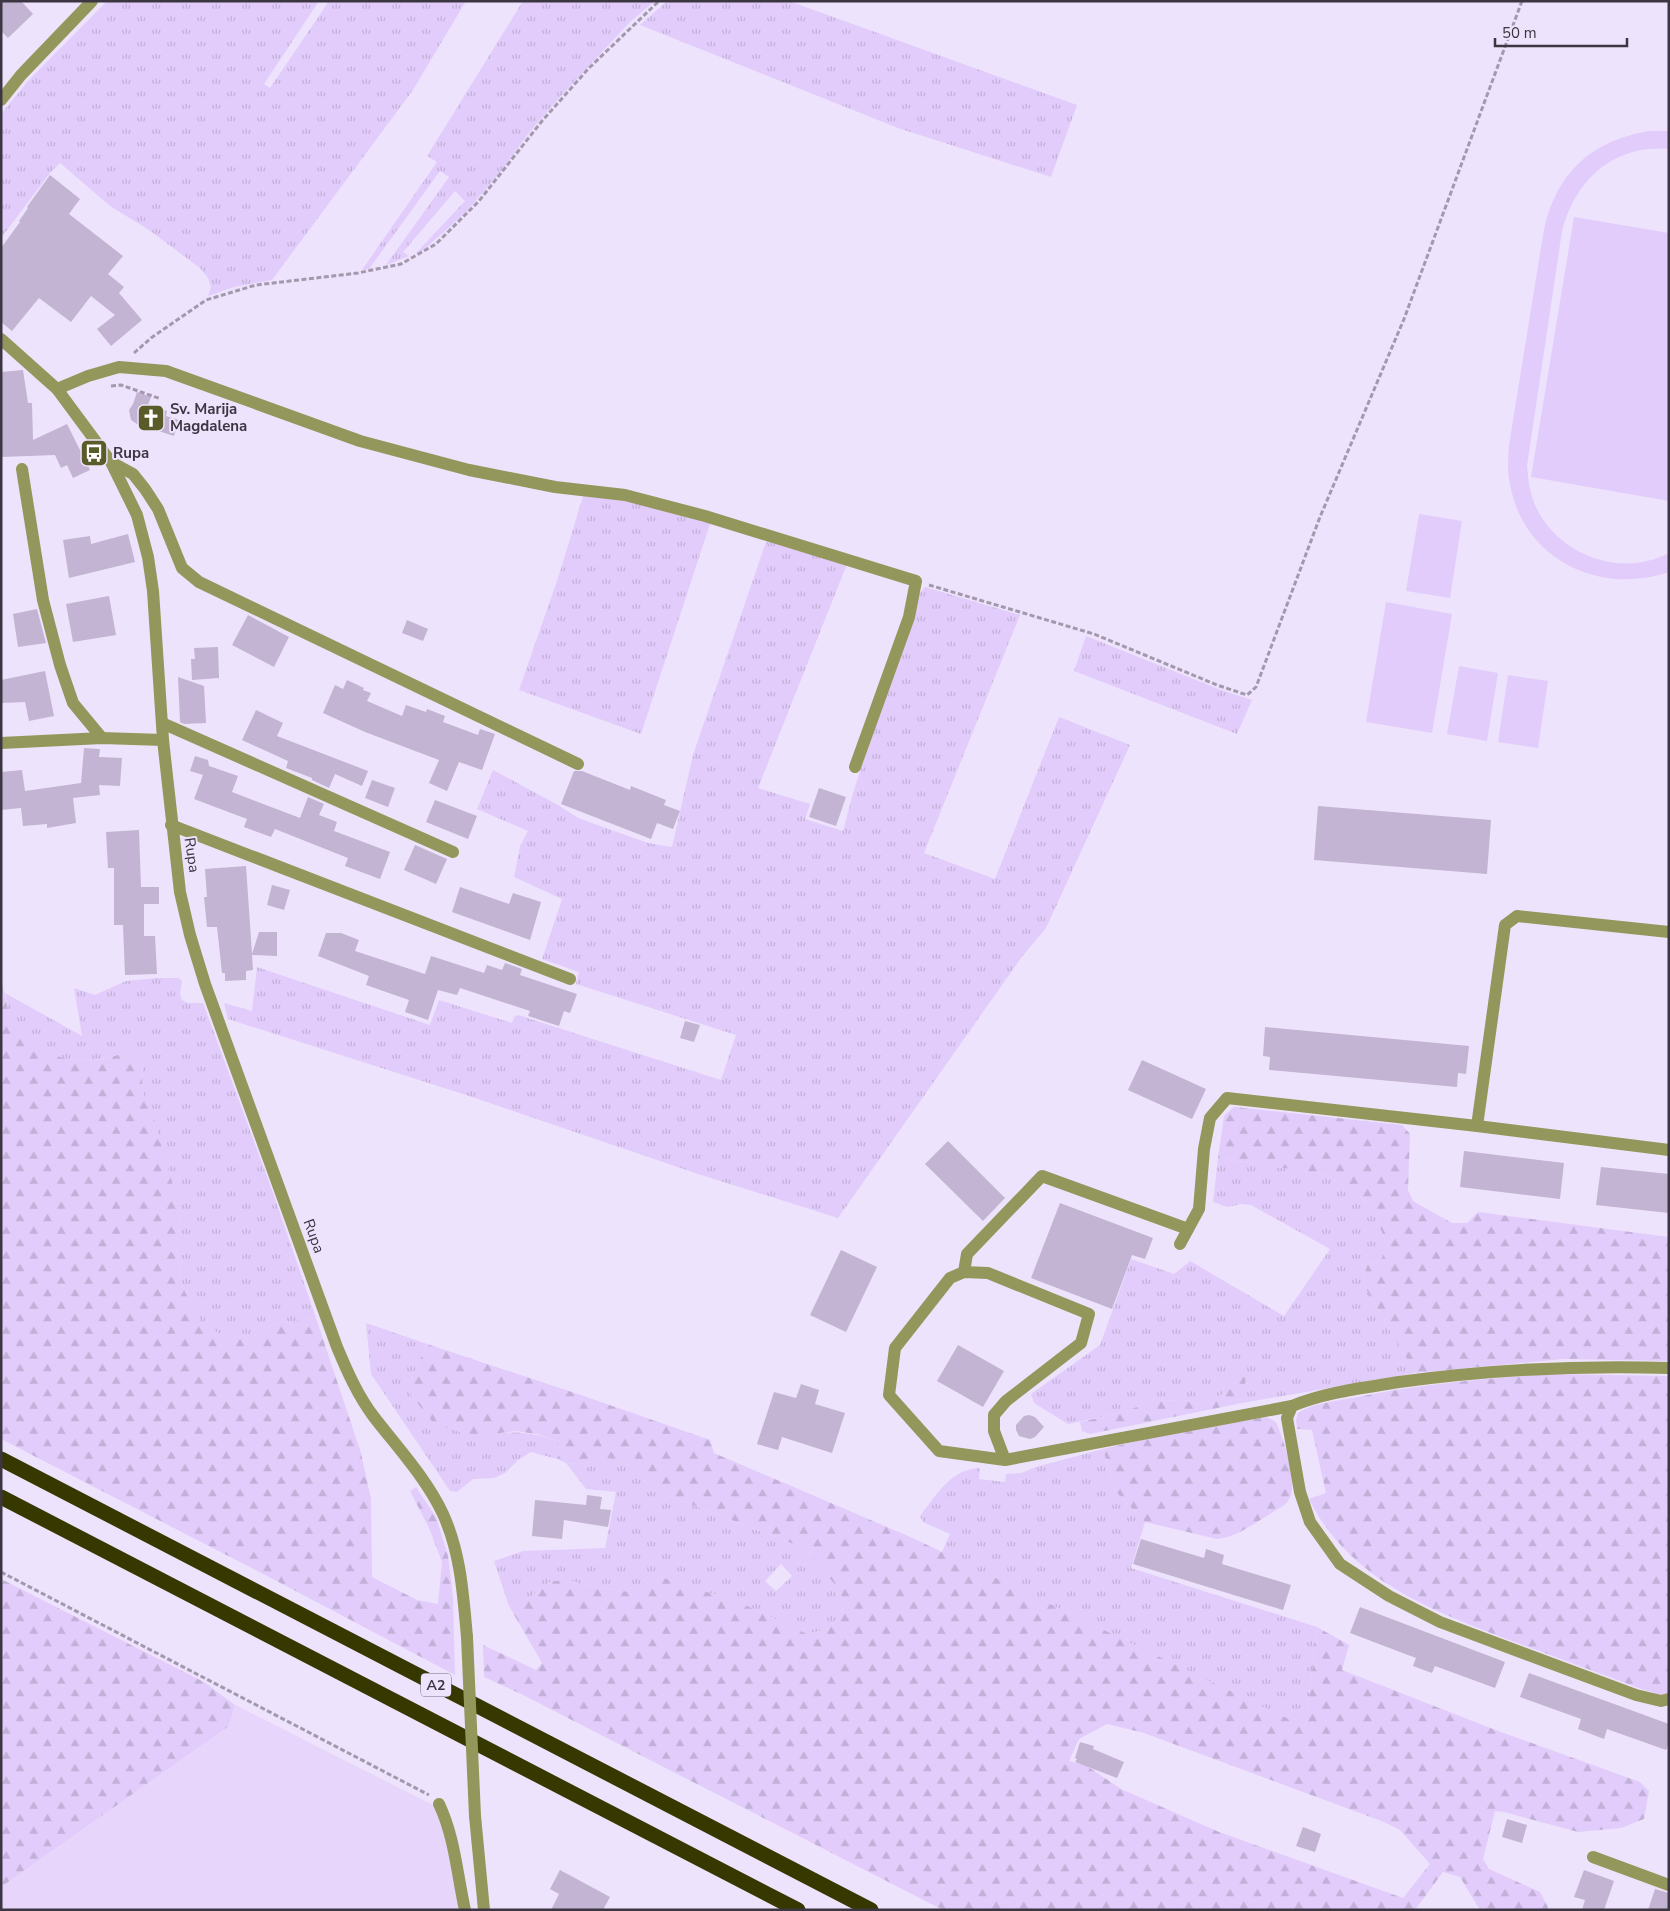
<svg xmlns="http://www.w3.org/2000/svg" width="1670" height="1911" font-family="'Nunito Sans',sans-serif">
  <defs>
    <pattern id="grass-tufts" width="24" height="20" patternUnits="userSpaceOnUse" patternTransform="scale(1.25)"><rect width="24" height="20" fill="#e2ccfb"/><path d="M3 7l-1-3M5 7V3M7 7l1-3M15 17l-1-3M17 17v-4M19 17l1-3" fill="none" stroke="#c3b0d8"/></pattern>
    <pattern id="forest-firs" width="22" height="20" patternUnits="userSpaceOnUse" patternTransform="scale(1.25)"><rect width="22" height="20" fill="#e2ccfb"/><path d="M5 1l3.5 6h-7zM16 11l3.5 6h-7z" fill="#c3b0d8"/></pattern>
  </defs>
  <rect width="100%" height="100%" fill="#eee3fc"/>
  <path fill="#e7d5fb" d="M235,1705L433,1805L452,1855L460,1910H1V1887L229,1726Z"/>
  <g fill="url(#grass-tufts)" fill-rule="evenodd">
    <path d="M107,1H319L264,84L270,88L329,1H466L413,90L272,280L234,287L208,296L211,287L208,278L200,268L149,230L110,206L60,163L50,173L1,238V114L28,81Z"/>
    <path d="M523,1H655L631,21L559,98L528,134L503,169L466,212L419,254L416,253L465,201L455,191L403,252L409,256L386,265L449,177L440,171L369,269L362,270L437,162L427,156Z"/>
    <path d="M667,1H789L1077,105L1051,177L898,128L640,25Z"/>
    <path d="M584,493L619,498L711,521L641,734L519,690L559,575Z"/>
    <path d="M767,539L847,564L758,788L810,804L805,819L843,831L853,793L917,597L925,587L1020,615L924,853L995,879L1059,717L1130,745L1046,928L1021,958L838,1218L698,1174L466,1095L228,1019L224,1003L252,1011L257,967L430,1025L439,1000L512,1023L514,1017L518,1015L721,1080L736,1035L576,984L579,972L542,959L562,899L514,877L520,846L528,831L477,809L493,770L558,805L578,818L648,843L672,847L693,755Z"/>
    <path d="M1086,636L1221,690L1252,700L1237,734L1074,671Z"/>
    <path d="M157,978H179L182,981L180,994L182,1000L188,1003H203L273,1193L316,1318L274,1324L249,1340L225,1336L201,1325L183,1288L177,1255L181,1219L175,1192L142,1091L143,1064L131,1051C94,1062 72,1067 37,1047C32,1044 25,1041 21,1037C10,1027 8,1007 5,993L82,1036L74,988L95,995L126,981Z"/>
    <path d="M1218,1158L1323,1174C1341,1180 1363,1195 1373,1211C1379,1222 1383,1236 1388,1248L1382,1258L1368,1264L1363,1277L1366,1289L1415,1373L1242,1403L1245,1377L1223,1394L1200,1404L1184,1400L1152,1401L1121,1413L1068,1424L1034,1403L1031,1394L1100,1345L1131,1259L1174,1274L1190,1261L1284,1316L1330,1249L1251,1205L1241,1204L1227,1207L1213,1202Z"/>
    <path d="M366,1323L427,1344L409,1384L485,1435C514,1431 528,1431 557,1441L560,1452L557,1459L531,1452L518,1460L505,1473L494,1478L473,1479L457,1492L450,1491L371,1374Z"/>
    <path d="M1103,1449L1115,1491L1145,1522L1131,1568L1317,1627L1306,1722L1303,1727L952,1558L942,1552L950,1534L923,1522L920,1516C937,1494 951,1469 980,1468L979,1479L1005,1482L1006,1474L1021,1473L1036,1467Z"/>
    <path d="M609,1458L632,1466L652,1489L806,1549L841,1591L843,1614L829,1629L807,1634L741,1603L661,1577L630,1592L593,1587L571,1581H551L529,1598L509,1606L494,1561L523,1551L605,1548L616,1492L586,1489L566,1463L579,1464ZM781,1564L792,1576L776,1591L765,1581Z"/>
  </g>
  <g fill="url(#forest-firs)" fill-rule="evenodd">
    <path d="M1,979C6,998 8,1018 19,1035C22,1039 30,1042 35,1045C72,1067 92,1063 131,1051L143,1064L142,1091L154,1119L175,1192L181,1219L177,1255L183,1288L202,1325L225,1336L249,1340L274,1324L316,1318L361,1453L371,1499L372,1577L417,1600L438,1604L442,1562L429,1528L410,1491L416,1487L436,1517L448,1556L453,1597L455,1675L269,1577L1,1439Z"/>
    <path d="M1234,1107L1402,1125L1410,1134L1408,1190L1413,1201L1452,1223H1467L1478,1212L1669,1237V1361L1563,1359L1415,1373L1366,1289L1363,1277L1368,1264L1382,1258L1388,1248C1383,1236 1379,1222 1373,1211C1363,1195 1341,1180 1323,1174L1218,1158L1224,1116Z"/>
    <path d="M427,1344L578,1394L710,1440L714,1453L915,1539L1303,1726L1306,1722L1317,1627L1349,1645L1342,1670L1493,1729L1640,1782L1649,1791L1644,1819L1621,1828L1578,1832L1504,1812L1495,1811L1483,1859L1489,1869L1540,1892L1548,1907L1547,1910H1480L1460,1877L1443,1872L1415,1910H943L523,1695L484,1677L483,1645L536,1670L542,1663L509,1606L529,1598L551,1581H571L593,1587L630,1592L661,1577L741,1603L807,1634L829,1629L843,1614L841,1592L806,1549L652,1489L632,1466L609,1458L579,1464L566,1463L557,1459L560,1452L557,1441L537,1434L515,1431L485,1435L466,1434L434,1424L411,1395L409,1384ZM1107,1724L1144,1733L1384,1822L1400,1830L1430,1864L1403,1898L1219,1832L1121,1789L1087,1766L1069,1761L1079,1739Z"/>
    <path d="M1548,1374L1669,1376V1695L1663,1696L1636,1687C1595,1672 1554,1656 1512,1641C1433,1611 1350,1581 1309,1499L1326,1493L1312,1430L1297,1429L1296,1420L1298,1413C1315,1403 1334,1401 1353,1398C1417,1384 1482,1379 1548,1374Z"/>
    <path d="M1230,1377H1246L1242,1403L1090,1434L1082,1431L1080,1422L1121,1413L1152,1401L1184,1400L1200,1404L1222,1394Z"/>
    <path d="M1266,1417L1276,1422C1283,1439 1300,1484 1288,1501C1285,1506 1269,1514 1262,1519C1248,1528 1234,1537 1217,1539L1145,1522L1115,1491L1103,1449L1176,1432Z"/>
    <path d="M1,1579L204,1682L235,1705L229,1726L1,1887Z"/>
  </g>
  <g fill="#e2ccfb">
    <path d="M1649,131H1669V149C1614,144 1575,180 1562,231L1527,466C1528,477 1529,487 1532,497C1550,552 1618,580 1669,553V572C1599,596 1523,559 1510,484C1507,471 1508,458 1509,445L1544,229C1557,172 1591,141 1649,131Z"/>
    <path d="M1574,217L1669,233V501L1531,477Z"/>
    <path d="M1419,514L1462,521L1450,598L1406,591Z"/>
    <path d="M1386,602L1452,614L1432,733L1366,722Z"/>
    <path d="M1459,666L1498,673L1487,741L1447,734Z"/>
    <path d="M1508,675L1548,681L1538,748L1498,742Z"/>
  </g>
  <g fill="#c2b4d2">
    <path d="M1,1H21L33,14L8,38L1,31Z"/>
    <path d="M50,175L80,199L69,214L123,256L108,274L124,287L119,293L142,320L111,346L97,329L115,315L91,296L71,322L39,298L12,331L1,322V248L20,222L19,221L28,208L27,207Z"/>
    <path d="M23,370L28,403H32L33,440L67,424L90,470L73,478L67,465L61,468L55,455L1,457V372Z"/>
    <path d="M137,392L151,397L148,405L167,411L166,416L179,420L174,436L137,424L131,420L129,410L133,404Z"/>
    <path d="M128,534L135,562L69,578L63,540L90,536L91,544Z"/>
    <path d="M109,596L116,635L73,642L66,604Z"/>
    <path d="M37,609L46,643L18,647L13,614Z"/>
    <path d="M248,615L289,637L274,667L232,645Z"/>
    <path d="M407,620L428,629L423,641L402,633Z"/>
    <path d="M218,647L219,678L192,680L191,659H195L194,648Z"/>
    <path d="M45,671L54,716L29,721L25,702L1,703V680Z"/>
    <path d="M178,677L204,686L206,723L184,724L180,722Z"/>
    <path d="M347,680L364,688L363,690L371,693L367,701L402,716L406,705L426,712L427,709L445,716L443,722L478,735L480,729L495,734L482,770L459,762L447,791L429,783L439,760L365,732L323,713L335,685L343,689Z"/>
    <path d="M256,710L283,723L277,736L368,771L362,786L335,774L329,788L312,780V778L286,768L288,761L242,740Z"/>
    <path d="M84,748L100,749L99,757L122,758L120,786L99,785L100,795L73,798L76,823L47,828V824L23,826L21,808L1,810V772L22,770L25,791L81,783Z"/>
    <path d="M195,756L208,760L209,766L238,776L232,792L300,818L308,797L324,804L319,815L337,822L334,831L390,852L380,879L345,866L348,858L275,829L271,837L244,827L247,819L194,799L203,775L190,771Z"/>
    <path d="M574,771H582L630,790L631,786L666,800L664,805L680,811L673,829L657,823L651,839L561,804Z"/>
    <path d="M372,780L395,788L388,807L365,798Z"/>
    <path d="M819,788L846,797L836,826L809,817Z"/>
    <path d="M435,800L477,816L468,839L426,822Z"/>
    <path d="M1318,806L1491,820L1487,874L1314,860Z"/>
    <path d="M139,830L141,887H159V904H144V936H155L157,974L125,975L123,925H114V868H108L106,832Z"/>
    <path d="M415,845L447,859L436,884L404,870Z"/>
    <path d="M246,866L252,954L259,932H277V956L252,955L253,970L246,971V980L225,981V973H222L217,927H207L204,897H207L205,869Z"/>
    <path d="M272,885L290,890L284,910L267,905Z"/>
    <path d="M460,887L509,904L513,893L541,902L530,940L452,912Z"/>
    <path d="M326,933H341L359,940L355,951L425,974L431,956L484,973L487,965L502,970L505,963L522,969L520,975L577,994L570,1013L564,1011L559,1026L528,1016L530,1011L460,988L457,995L438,990L428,1020L405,1012L409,1000L366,985L369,976L318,956Z"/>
    <path d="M685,1021L700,1025L694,1042L680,1038Z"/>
    <path d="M1265,1027L1469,1046L1466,1074L1458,1073L1457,1087L1269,1070L1270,1057L1263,1056Z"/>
    <path d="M1142,1060L1206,1089L1192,1119L1128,1090Z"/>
    <path d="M948,1141L1005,1198L983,1221L925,1164Z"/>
    <path d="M1464,1151L1564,1163L1560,1199L1460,1187Z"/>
    <path d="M1601,1167L1669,1174V1213L1596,1205Z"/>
    <path d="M1060,1203L1153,1238L1145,1259L1132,1255L1112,1309L1031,1278Z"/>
    <path d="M841,1250L877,1267L846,1332L810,1315Z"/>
    <path d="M958,1345L1004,1371L983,1407L937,1381Z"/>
    <path d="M801,1384L819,1390L815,1404L845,1413L832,1453L782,1437L778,1450L757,1444L774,1392L796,1398Z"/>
    <path d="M1029,1415L1035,1417L1044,1427L1035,1437L1030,1439L1019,1436L1016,1430V1425L1024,1416Z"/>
    <path d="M587,1495L602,1497L600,1509L611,1510L608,1527L564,1520L562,1539L532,1536L535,1500L586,1505Z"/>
    <path d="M1141,1539L1204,1558L1206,1549L1224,1555L1222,1564L1291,1585L1283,1610L1133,1564Z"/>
    <path d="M1360,1607L1505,1662L1495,1688L1435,1666L1432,1673L1413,1666L1416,1658L1350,1633Z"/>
    <path d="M1529,1673L1669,1724V1743L1666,1750L1607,1729L1604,1739L1578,1729L1581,1719L1520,1697Z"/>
    <path d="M1080,1742L1094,1746L1093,1749L1124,1762L1117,1778L1075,1762L1077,1759L1075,1758Z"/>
    <path d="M1507,1819L1527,1825L1522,1843L1502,1837Z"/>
    <path d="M1303,1827L1321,1834L1315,1852L1296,1846Z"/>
    <path d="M560,1870L610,1897L603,1910H551L559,1894L550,1889Z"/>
    <path d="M1584,1870L1614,1881L1604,1910H1582L1585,1900L1574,1897Z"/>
    <path d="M1655,1889L1669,1893V1910H1648Z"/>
  </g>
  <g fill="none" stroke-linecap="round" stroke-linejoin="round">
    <g stroke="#a299ad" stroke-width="3" stroke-dasharray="5 2.5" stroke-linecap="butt">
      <path d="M134,353L151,338L206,300L256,285L358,273L401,264L436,244L479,201L542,121L589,68L659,1"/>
      <path d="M111,386L121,385L161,399"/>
      <path d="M929,585L1094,634L1217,685L1247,695L1256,687L1320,517L1404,319L1522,1"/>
      <path d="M1,1572L429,1795"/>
    </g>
    <g stroke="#94975b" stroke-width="12">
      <path d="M1,100L21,75L92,1"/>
      <path d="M1,339L57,389L111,462L137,515L148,557L153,591L163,740L180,892L190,935L205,984L337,1347C347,1371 358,1396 374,1417C398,1448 426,1478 443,1514C461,1554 463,1594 467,1637"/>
      <path d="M57,389L88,376L119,367L166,371L360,441L469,470L555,487L625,495L705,516L916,581L909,617L855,767"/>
      <path d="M111,462L133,474L145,489L158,509L182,568L199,582L578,764"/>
      <path d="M22,469L43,600L60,665L73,703L102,738"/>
      <path d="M162,723L453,852"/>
      <path d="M1,743L102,738L163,740"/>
      <path d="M171,825L570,979"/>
      <path d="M1477,1126L1669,1150"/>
      <path d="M1180,1244L1199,1209L1204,1149L1210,1118L1227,1098L1477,1126L1505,925L1517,916L1669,932"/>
      <path d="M964,1272L967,1254L1042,1176L1188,1229"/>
      <path d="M1669,1368C1579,1365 1488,1370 1399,1382C1363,1388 1326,1392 1292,1406L1287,1418L1300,1492L1310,1522L1340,1564L1389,1596L1440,1622L1636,1695L1661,1701L1669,1699"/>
      <path d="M1005,1460L939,1451L889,1395L895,1348L950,1278L964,1272L988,1273L1089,1314L1081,1343L1006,1401L994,1415V1431L1005,1460L1292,1406"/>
      <path d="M439,1804C455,1838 457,1874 465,1910"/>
      <path d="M475,1816L484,1910"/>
      <path d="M1593,1857L1669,1885"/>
    </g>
    <g stroke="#373800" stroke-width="15">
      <path d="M1,1459L871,1910"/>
      <path d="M1,1497L798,1910"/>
    </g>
    <path stroke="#94975b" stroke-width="12" d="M467,1637L475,1816"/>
  </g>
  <defs>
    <g id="church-square" transform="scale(1.4375)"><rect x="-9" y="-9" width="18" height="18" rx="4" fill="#595b29" stroke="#eee3fc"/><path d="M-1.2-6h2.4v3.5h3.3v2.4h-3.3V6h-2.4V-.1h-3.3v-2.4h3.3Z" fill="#fff"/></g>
    <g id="bus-square" transform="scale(1.4375)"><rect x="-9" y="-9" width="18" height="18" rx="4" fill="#595b29" stroke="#eee3fc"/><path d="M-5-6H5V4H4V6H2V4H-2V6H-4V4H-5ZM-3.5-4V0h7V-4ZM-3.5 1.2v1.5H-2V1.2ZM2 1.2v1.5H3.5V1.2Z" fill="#fff"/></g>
  </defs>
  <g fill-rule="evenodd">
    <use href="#church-square" x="151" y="418"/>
    <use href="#bus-square" x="94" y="453"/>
  </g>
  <g text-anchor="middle" stroke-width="4" stroke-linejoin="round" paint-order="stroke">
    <rect fill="#eee3fc" stroke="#716a7a" stroke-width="1" x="421" y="1673.5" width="30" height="23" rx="4"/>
    <g font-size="14" font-weight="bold" fill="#3c3642">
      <text x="436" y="1690">A2</text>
    </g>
    <g font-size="15" font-weight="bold" fill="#3c3642" stroke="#eee3fc" text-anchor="start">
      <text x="170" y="414">Sv. Marija<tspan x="170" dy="17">Magdalena</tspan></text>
      <text x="113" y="458">Rupa</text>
    </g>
    <g font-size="15" fill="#3c3642" stroke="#eee3fc">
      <text transform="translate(192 855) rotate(82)" y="5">Rupa</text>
      <text transform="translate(314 1236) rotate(70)" y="5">Rupa</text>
    </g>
  </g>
  <rect width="1670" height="1911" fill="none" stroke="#3c3642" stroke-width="5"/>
  <path d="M1495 38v8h132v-8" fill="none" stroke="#3c3642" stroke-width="2.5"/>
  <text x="1502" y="38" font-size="15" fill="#3c3642" stroke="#eee3fc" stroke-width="4" paint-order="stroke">50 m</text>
</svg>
